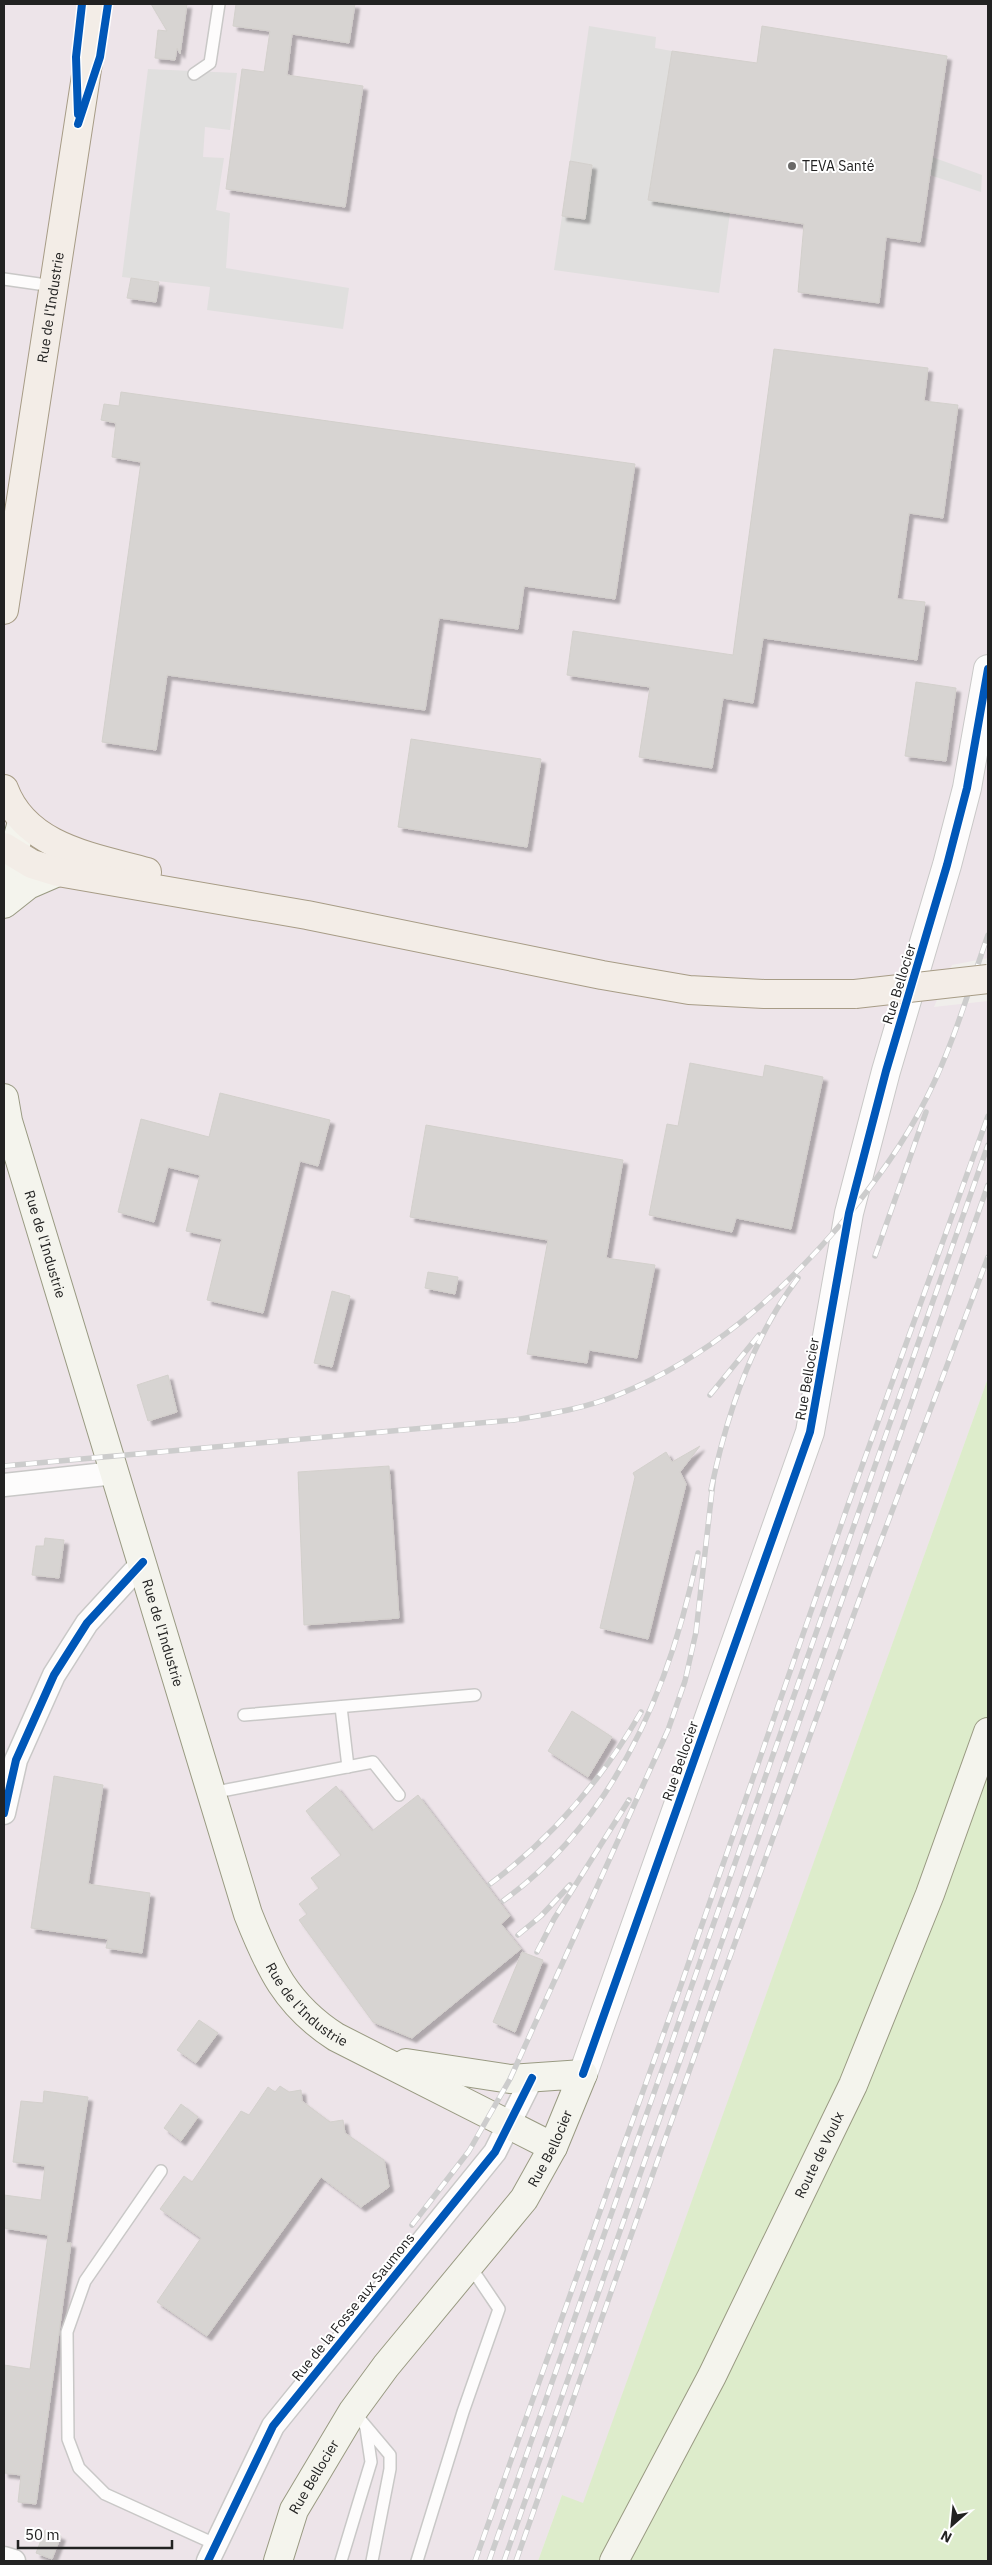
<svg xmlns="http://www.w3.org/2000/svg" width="992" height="2565" font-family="'IBM Plex Sans',sans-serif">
  <defs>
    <filter id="shadow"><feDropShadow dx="4.5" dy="4.5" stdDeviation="1" flood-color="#0004"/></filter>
  </defs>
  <rect width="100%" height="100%" fill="#f0eeeb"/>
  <path fill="#ede4e9" d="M4,4H988V958L952,965L934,1007L988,1001V1378L583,2504L562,2495L538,2561H4Z"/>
  <path fill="#ddeccb" d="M988,1378V2561H538L562,2495L583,2503Z"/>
  <g fill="#e0dfde">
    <path d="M589,26L656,37L655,48L672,51L648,200L730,213L719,293L554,270L562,216L585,218L592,165L570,161Z"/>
    <path d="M148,69L237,73L230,130L205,127L203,157L224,158L216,210L230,213L226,268L349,288L343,329L207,310L210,287L122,277Z"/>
    <path d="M932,157L982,175L981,192L930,175Z"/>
  </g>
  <g fill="#d7d4d2" stroke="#d3d0cc" filter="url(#shadow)">
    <path d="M151,4H187L180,54L177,48L175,60L155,58L158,30L167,31Z"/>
    <path d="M236,4H355L349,43L292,34L287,75L363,86L345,207L226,189L242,69L264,72L270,31L233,26Z"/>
    <path d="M762,26L947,56L920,242L886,237L879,303L798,292L804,224L648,200L672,51L757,63Z"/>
    <path d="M570,161L592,165L585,219L562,216Z"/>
    <path d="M131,278L159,282L156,302L127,298Z"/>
    <path d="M774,349L928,368L924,401L958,405L943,518L909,513L897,599L925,602L917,660L763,638L753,703L723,698L712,768L639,757L650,687L567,675L573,631L733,655Z"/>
    <path d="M121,392L635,464L615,599L524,586L518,629L439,618L425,710L167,675L156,750L102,742L141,462L112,457L116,423L101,420L104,404L119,406Z"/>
    <path d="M916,682L956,688L946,761L905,756Z"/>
    <path d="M411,739L541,759L527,847L398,827Z"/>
    <path d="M690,1063L763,1077L765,1065L823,1077L791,1229L736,1218L732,1232L649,1215L667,1124L678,1126Z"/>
    <path d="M220,1093L330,1120L318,1166L300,1161L263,1313L207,1300L222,1239L186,1231L200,1175L168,1167L154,1222L118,1212L141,1119L209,1137Z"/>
    <path d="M426,1125L623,1160L606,1258L655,1265L637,1358L589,1350L587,1363L527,1354L548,1240L410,1217Z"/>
    <path d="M428,1272L458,1277L455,1294L425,1288Z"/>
    <path d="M332,1291L350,1296L332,1367L314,1363Z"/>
    <path d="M168,1375L177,1412L148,1421L137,1385Z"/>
    <path d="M700,1446L680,1472L686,1484L648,1639L600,1628L635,1477L633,1473L666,1452L672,1462Z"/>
    <path d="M389,1466L399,1618L304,1625L298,1472Z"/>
    <path d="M45,1538L64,1540L59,1578L32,1575L36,1546H44Z"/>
    <path d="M572,1711L612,1737L588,1777L548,1751Z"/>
    <path d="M54,1776L103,1785L88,1884L150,1893L142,1953L106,1948L108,1939L31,1928Z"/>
    <path d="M336,1786L372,1831L418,1795L510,1916L501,1924L521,1949L412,2038L373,2022L299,1920L307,1914L299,1904L319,1888L311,1878L341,1855L306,1811Z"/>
    <path d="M522,1952L543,1960L515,2032L493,2022Z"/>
    <path d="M199,2020L218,2033L196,2063L177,2050Z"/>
    <path d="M280,2086L289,2092L301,2090L302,2101L330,2122L343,2120L345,2133L384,2160L389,2187L361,2207L321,2177L207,2336L157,2302L201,2238L160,2209L184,2176L192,2182L241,2111L249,2115L268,2087L275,2092Z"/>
    <path d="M44,2091L88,2097L66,2243H71L36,2504L18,2502L21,2475L4,2473V2365L30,2369L48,2235L4,2228V2195L41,2200L45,2166L13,2162L21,2101L43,2103Z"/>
    <path d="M181,2104L198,2117L181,2141L164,2128Z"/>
    <path d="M45,2530L61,2536L52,2559L36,2553Z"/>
  </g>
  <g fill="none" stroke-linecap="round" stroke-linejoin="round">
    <g stroke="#c9c8c7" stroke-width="14">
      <g id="service">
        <path d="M194,74L210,63L219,4"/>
        <path d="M4,279L53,286"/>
        <path d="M341,1707L348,1767"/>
        <path d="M244,1715L475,1695"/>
        <path d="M211,1793L373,1762L399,1795"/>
        <path d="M161,2171L85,2281L67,2332L68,2439L79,2468L105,2494L215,2544"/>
        <path d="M353,2411L390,2455V2469L372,2561"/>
        <path d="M341,2561L371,2462L366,2428"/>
        <path d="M417,2561L463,2412L499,2309L470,2266"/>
      </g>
    </g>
    <g stroke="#c9c8c7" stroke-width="25">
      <g id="minor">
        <path d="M4,1485L115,1473"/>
        <path d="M4,1813L16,1760L54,1675L87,1623L143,1562"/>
        <path d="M4,2558L14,2561"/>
        <path d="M208,2561L273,2426L495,2152L532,2078"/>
      </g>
    </g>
    <g stroke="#c9c8c7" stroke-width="30">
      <path id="tertiary" d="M583,2074L810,1432L849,1213L886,1071L947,865L967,788L988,669"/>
    </g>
    <g stroke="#999a82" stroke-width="30">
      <g id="secondary">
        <path d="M4,888L22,822"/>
        <path d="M4,904L28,885L58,872"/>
        <path id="s1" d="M4,1098L8,1121L248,1914C269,1967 286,2005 336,2037L553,2147"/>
        <path id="s2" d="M278,2561L294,2510L353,2411L386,2366L524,2199L553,2147L583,2074L510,2079L406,2063"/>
        <path id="s3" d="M614,2561L712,2376L853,2085L930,1894L988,1732"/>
      </g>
    </g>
    <g stroke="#a79c86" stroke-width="30">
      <g id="primary">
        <path id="s4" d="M4,610L97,4"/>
        <path d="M4,789C26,848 93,857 147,872"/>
        <path d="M4,847L32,864L58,872L307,915L602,975L689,990L764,994H855"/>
      </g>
    </g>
    <use href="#service" stroke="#fdfcfc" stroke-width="11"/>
    <use href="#minor" stroke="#fdfcfc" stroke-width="22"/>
    <use href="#tertiary" stroke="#fdfcfc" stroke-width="28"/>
    <use href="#secondary" stroke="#f4f4ed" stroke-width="28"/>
    <use href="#primary" stroke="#f3ede7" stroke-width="28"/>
    <g stroke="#ccc" stroke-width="5.5">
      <g id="rail">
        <path d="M875,1256L926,1112"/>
        <path d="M710,1395L759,1335"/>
        <path d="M4,1466L514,1420C550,1414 587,1408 620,1394C709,1357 778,1297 840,1225C873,1185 904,1144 927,1097C953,1046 969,989 988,935"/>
        <path d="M711,1490C726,1417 752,1338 798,1278"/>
        <path d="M490,1884C552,1838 603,1778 641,1712"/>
        <path d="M503,1901C616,1819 671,1686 698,1553"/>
        <path d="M518,1935L541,1916L570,1885"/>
        <path d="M537,1952L554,1919L629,1800"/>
        <path d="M412,2225L469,2151L510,2079L668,1730L685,1681L696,1632L713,1482"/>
        <path d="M475,2561L681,1985L848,1505L988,1116"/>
        <path d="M489,2561L988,1145"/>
        <path d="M504,2561L988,1185"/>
        <path d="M516,2561L715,1998L871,1567L988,1257"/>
      </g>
    </g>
    <use href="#rail" stroke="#fff" stroke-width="4" stroke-dasharray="11" stroke-linecap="butt"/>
    <g stroke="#a79c86" stroke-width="30" stroke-linecap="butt">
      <path id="primary-bridge" d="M855,994L988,979"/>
    </g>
    <use href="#primary-bridge" stroke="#f3ede7" stroke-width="28"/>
    <g stroke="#fff" stroke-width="11">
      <g id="cycleway">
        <path d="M78,114L76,57L82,4"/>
        <path d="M78,124L100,57L108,4"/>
        <path d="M4,1813L16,1760L54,1675L87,1623L143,1562"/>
        <path d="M583,2074L810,1432L849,1213L886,1071L947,865L967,788L988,669"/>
        <path d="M208,2561L273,2426L495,2152L532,2078"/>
      </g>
    </g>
    <use href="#cycleway" stroke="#0057b8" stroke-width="8"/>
  </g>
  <circle fill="#6a6968" stroke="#fff" stroke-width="2" cx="792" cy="166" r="5"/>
  <g text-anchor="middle" stroke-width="4" stroke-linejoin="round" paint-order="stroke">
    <g font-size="14" fill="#222" stroke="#fff" text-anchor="start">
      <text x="802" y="171">TEVA Santé</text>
    </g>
    <g font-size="14" fill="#222" stroke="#fff">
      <text dy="5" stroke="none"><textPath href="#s4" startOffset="306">Rue de l'Industrie</textPath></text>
      <text transform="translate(899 984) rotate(-73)" y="5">Rue Bellocier</text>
      <text dy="5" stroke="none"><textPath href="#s1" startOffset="152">Rue de l'Industrie</textPath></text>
      <text transform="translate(807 1379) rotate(-80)" y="5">Rue Bellocier</text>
      <text dy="5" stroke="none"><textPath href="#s1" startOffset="558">Rue de l'Industrie</textPath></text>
      <text transform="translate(680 1761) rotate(-71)" y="5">Rue Bellocier</text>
      <text dy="5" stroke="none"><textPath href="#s1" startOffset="962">Rue de l'Industrie</textPath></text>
      <text dy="5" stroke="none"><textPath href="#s2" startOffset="498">Rue Bellocier</textPath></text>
      <text dy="5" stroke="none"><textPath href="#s3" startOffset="455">Route de Voulx</textPath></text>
      <text transform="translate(353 2307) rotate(-51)" y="5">Rue de la Fosse aux Saumons</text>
      <text dy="5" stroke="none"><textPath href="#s2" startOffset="92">Rue Bellocier</textPath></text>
    </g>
  </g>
  <rect width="992" height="2565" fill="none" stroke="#222222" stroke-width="10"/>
  <g transform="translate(952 2525) rotate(207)" stroke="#ffffff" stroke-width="4" paint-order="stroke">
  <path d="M0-4L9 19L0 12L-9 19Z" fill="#222222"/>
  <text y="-8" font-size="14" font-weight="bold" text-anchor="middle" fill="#222222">N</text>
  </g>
  <path d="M18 2540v8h154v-8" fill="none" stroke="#222222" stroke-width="2.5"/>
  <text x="25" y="2540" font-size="15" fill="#222222" stroke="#ffffff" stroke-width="4" paint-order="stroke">50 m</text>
</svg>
